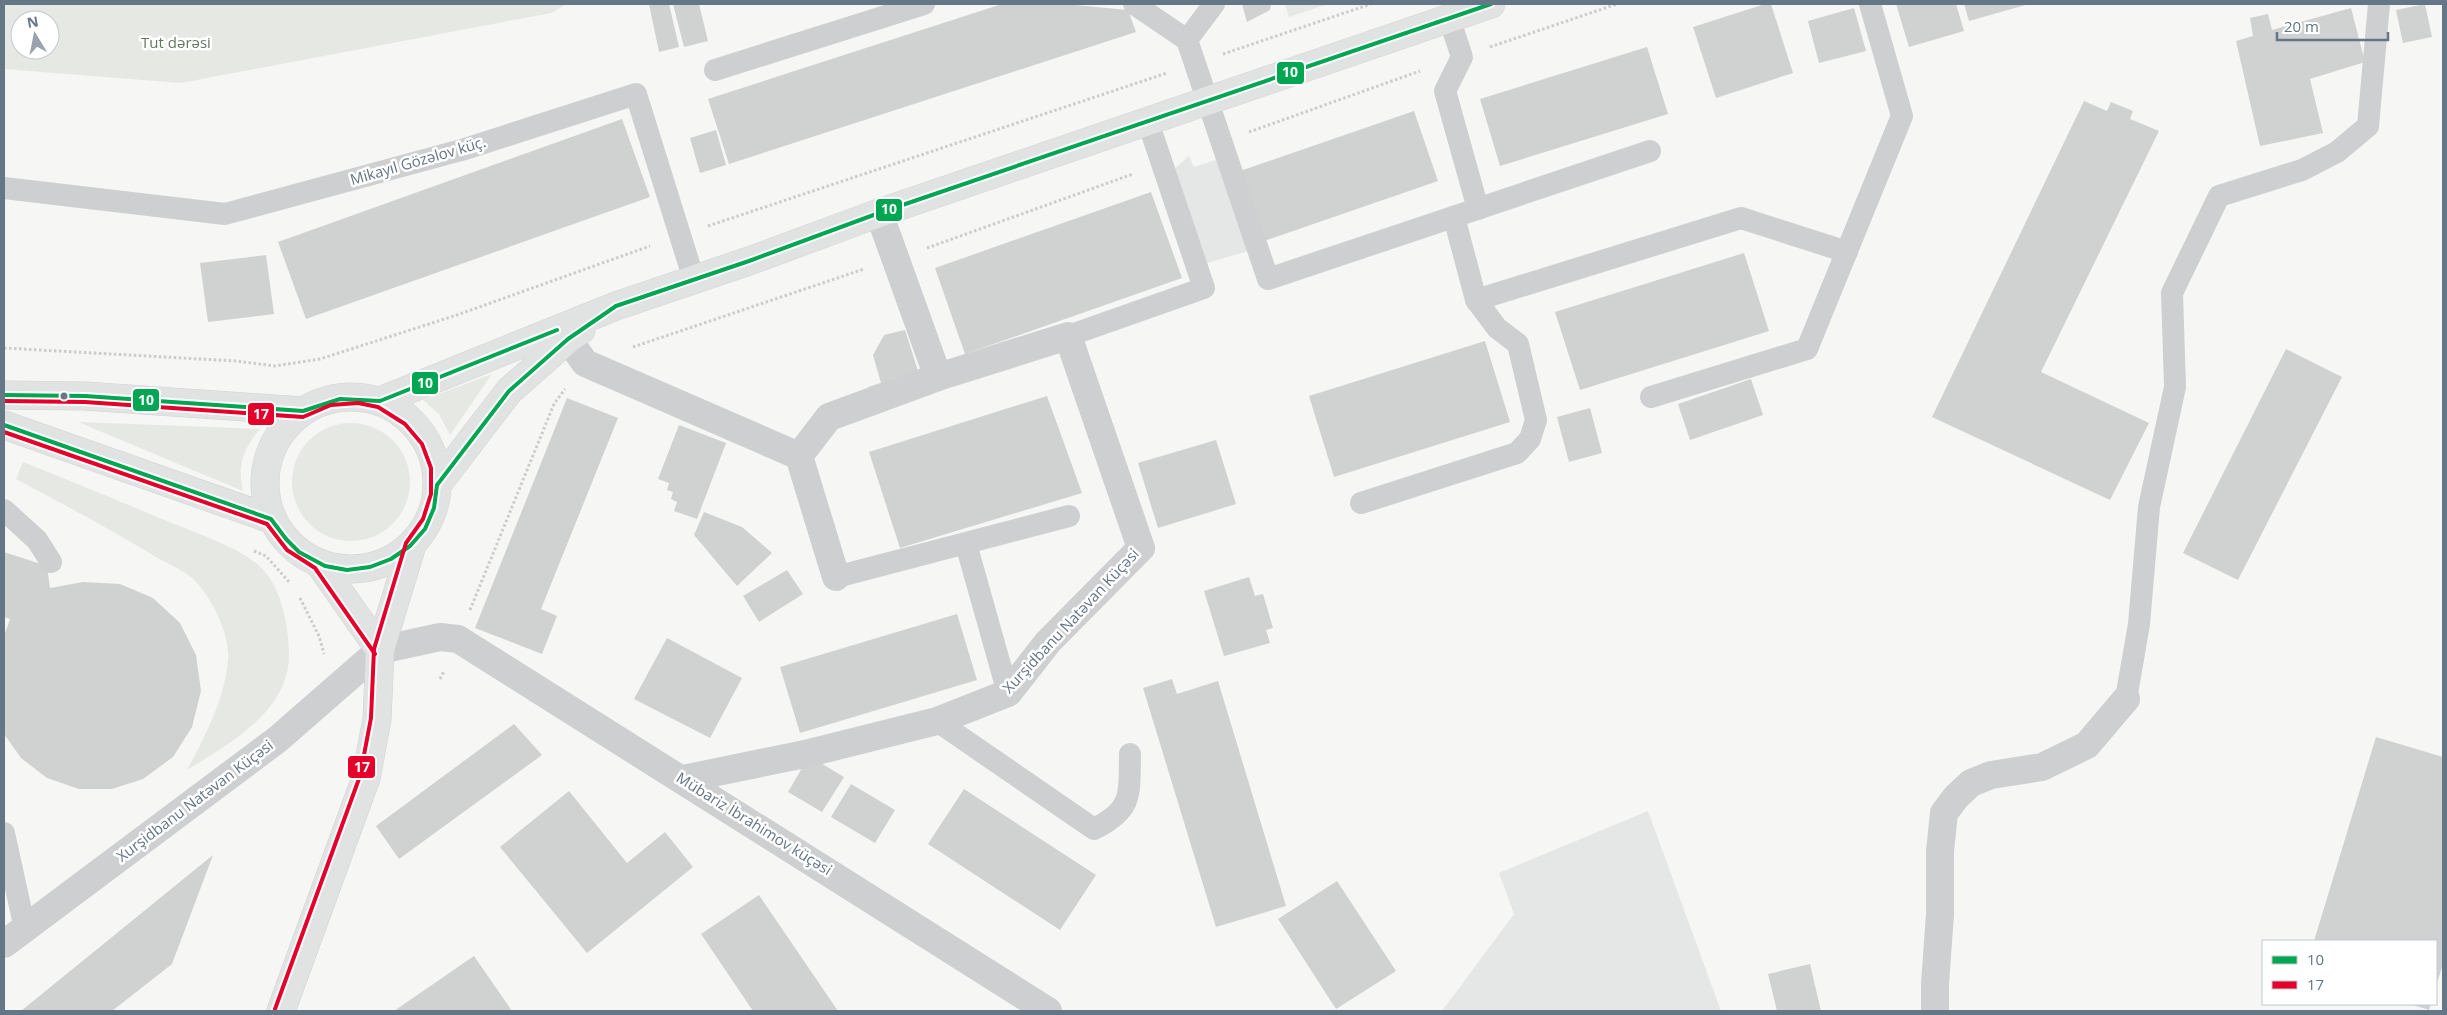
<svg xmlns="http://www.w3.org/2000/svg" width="2447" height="1015" font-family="'Open Sans',sans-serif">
  <rect width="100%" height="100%" fill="#f6f6f5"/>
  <g fill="#e5e6e6">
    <path d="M1189,156L1194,167L1216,160L1248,251L1204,264L1173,170Z"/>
    <path d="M1648,811L1721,1011H1442L1514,914L1499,873Z"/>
  </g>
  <g fill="#e6e9e3" fill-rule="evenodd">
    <path d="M4,4H567L551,13L181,83L4,69ZM20,20H50V50H20Z"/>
    <path d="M1285,4H1328L1289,17Z"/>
    <path d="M492,374L450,435L439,414L423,400Z"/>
    <path d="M78,422L260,429C243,449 237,465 243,491Z"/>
    <circle cx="351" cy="482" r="59"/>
    <path d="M23,462C71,481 119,501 167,521C196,533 231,544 256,563C274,577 282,601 286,623C288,638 291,656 287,672C277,718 224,747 187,770C205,737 225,698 228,660C230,635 213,601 197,583C188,572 168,564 156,557C110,529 63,504 16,479Z"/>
  </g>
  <g fill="#d0d1d1">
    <path d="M649,4H669L679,47L659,52Z"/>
    <path d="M673,4H699L708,41L684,47Z"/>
    <path d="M1002,4H1065L1128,10L1136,32L729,164L708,99Z"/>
    <path d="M1242,4H1271L1270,10L1247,22Z"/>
    <path d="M1765,4H1771L1793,73L1716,98L1693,27Z"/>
    <path d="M1896,4H1956L1964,31L1909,47Z"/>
    <path d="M1964,4H2029L1969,21Z"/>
    <path d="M2425,4L2432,37L2403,43L2396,10Z"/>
    <path d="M1854,8L1866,51L1819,63L1808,21Z"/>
    <path d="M2351,8L2365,62L2310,79L2323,133L2260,146L2236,41L2253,36L2250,18L2268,14L2272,30Z"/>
    <path d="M1647,47L1668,114L1500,166L1480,99Z"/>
    <path d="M2084,101L2107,111L2111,102L2133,111L2130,119L2159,131L2041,372L2149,423L2110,500L1932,417Z"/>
    <path d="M1414,111L1438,181L1264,241L1240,171Z"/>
    <path d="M622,119L650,197L306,319L278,242Z"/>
    <path d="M716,130L726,165L700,173L690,138Z"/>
    <path d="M1151,192L1182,278L965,354L935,268Z"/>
    <path d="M1744,253L1769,331L1580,390L1555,312Z"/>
    <path d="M266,255L274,314L208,322L200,263Z"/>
    <path d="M905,330L918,371L891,379L895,390L872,397L868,387L881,383L873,355L884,335Z"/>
    <path d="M1485,341L1510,422L1334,477L1309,396Z"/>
    <path d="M2286,349L2342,377L2238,580L2183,553Z"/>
    <path d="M1751,379L1763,415L1690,440L1678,404Z"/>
    <path d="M1047,396L1082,493L900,548L869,452Z"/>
    <path d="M567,398L618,418L541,609L557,616L542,654L475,628Z"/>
    <path d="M1590,408L1602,453L1569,462L1557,417Z"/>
    <path d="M679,425L726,443L697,519L674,511L677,502L671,499L673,492L667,490L669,483L658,479Z"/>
    <path d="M1216,440L1236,504L1158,528L1138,463Z"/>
    <path d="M704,512L742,527L772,553L737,586L694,535Z"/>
    <path d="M4,552L47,566L50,588L83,582L120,584L153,598L180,623L196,655L201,691L192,727L173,757L143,779L112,789H79L47,778L21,758L4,734V636L10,619L4,617Z"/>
    <path d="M787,570L803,594L759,622L743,596Z"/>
    <path d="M1249,577L1255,596L1263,594L1273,628L1266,630L1270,643L1224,656L1204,591Z"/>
    <path d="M957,614L977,680L800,733L780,667Z"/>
    <path d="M667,638L742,678L710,738L634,699Z"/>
    <path d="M1172,679L1177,694L1218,681L1286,906L1216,927L1143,688Z"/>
    <path d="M514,724L542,755L399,859L376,826Z"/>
    <path d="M2376,737L2443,757V964L2436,986V941H2314Z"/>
    <path d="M809,756L844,777L822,812L788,792Z"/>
    <path d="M851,784L895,810L875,843L831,817Z"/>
    <path d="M964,789L1096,875L1060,930L928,844Z"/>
    <path d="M569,791L627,863L665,832L693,867L587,953L500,847Z"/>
    <path d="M213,855L172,964L112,1011H21Z"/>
    <path d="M1337,881L1396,971L1336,1009L1278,919Z"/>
    <path d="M759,895L838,1011H753L701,934Z"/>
    <path d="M474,956L512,1011H394Z"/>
    <path d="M1810,964L1821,1011H1777L1768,974Z"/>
    <path d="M2410,1004H2431L2429,1010Z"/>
  </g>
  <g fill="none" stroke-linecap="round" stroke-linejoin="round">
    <g stroke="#d1d3d4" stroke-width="29">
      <g id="secondary">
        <path d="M319,563L380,650"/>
        <path d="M281,1011L366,778L377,719L380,650L412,545"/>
      </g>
    </g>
    <g stroke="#d3d4d4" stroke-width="29">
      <g id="primary">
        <path d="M4,395L85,396L303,411"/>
        <circle cx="351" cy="483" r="86"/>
        <path d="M380,401L616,306L749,261L879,213L1491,4"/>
        <path d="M4,425L271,519"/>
        <path d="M437,485L509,391L568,339L581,330"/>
      </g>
    </g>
    <g stroke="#ccc" stroke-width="3" stroke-dasharray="2.5 2.5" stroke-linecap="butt">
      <path d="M1490,47L1617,4"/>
      <path d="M1223,54L1371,4"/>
      <path d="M1249,132L1420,71"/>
      <path d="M708,226L1167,73"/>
      <path d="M927,248L1133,174"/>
      <path d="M633,347L864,269"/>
      <path d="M4,348L236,361L275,366L320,359L457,315L650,246"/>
      <path d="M254,551L266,556L290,583"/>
      <path d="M300,598L319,636L324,654"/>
      <path d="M470,610L554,404L565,389"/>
      <path d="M440,679L444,671"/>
    </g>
    <g stroke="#cdcfd0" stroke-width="22">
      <path d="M1134,4L1187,40"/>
      <path d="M1214,4L1187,40L1268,279L1650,151"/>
      <path d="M1449,18L1462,57L1445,91L1478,209"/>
      <path d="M715,70L924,4"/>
      <path d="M4,188L225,214L465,149L636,94L694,280"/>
      <path d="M1476,300L1741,218L1847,252"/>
      <path d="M1068,336L1204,288L1148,122"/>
      <path d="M1651,397L1807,349L1902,116L1870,4"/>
      <path d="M1361,503L1517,453L1530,439L1536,420L1518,344L1497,328L1476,300L1454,217"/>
      <path d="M4,510L37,540L51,562"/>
      <path d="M966,544L1008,693"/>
      <path d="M836,577L1069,516"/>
      <path d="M2126,699L2139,624L2149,507L2175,387L2172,293L2219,196L2302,170L2337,152L2368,126L2379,4"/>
      <path d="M937,721L1094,829C1134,809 1129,794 1130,754"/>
      <path d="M4,833L25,929"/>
    </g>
    <g stroke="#cdcfd0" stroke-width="28">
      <path d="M568,339L585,363L799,456"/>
      <path d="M836,577L799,456L829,417L938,377L879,213"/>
      <path d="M683,779L805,754L937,721L1008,693L1048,642L1141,548L1068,336L938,377"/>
      <path d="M4,944L278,739L380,650L440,637L458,639L1048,1011"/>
      <path d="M1935,1011V984L1940,914V851L1944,813L1956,797L1971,783L1991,775L2042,767L2087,745L2126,699"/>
    </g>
    <use href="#secondary" stroke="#e1e2e2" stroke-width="28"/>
    <use href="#primary" stroke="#e1e2e2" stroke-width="28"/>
    <g stroke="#fff" stroke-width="8">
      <g id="bus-1">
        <path d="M4,395L85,396L303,411L340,399L380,401L557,330"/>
        <path d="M4,425L271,519L286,539L299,552L325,566L347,570L370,567L391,559L410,546L425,529L434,508L437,485L509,391L568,339L616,306L749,261L879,213L1491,4"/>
      </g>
    </g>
    <g stroke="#fff" stroke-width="8">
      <g id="bus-2">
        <path d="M4,401L85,402L303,417L331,405L358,403L378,407L405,424L422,444L431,468V494L423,519L406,543L374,649L371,718L360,776L275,1009"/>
        <path d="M4,432L267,524L287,550L315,568L375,654"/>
      </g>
    </g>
    <use href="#bus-1" stroke="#00a651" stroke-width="4"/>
    <use href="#bus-2" stroke="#e4002b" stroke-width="4"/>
  </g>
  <circle fill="#657686" stroke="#fff" stroke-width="2" cx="64" cy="396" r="4.5"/>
  <g text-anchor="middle" stroke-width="5" stroke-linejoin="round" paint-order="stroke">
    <g font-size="15" fill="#647860" stroke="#fff">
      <text x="176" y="48">Tut dərəsi</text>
    </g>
    <g font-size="15" fill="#657686" stroke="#fff">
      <text transform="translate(418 161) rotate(-16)" y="5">Mikayıl Gözəlov küç.</text>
      <text transform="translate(1071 621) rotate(-47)" y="5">Xurşidbanu Natəvan Küçəsi</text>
      <text transform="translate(195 801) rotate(-37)" y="5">Xurşidbanu Natəvan Küçəsi</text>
      <text transform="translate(754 824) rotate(32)" y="5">Mübariz İbrahimov küçəsi</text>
    </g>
  </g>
  <g stroke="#fff" stroke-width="2">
    <rect x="1276" y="61" width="29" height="24" rx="5" fill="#00a651"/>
    <rect x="875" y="198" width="28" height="24" rx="5" fill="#00a651"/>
    <rect x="411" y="371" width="28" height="24" rx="5" fill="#00a651"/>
    <rect x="132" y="388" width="28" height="24" rx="5" fill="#00a651"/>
    <rect x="247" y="402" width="28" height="24" rx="5" fill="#e4002b"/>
    <rect x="347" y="755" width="29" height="24" rx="5" fill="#e4002b"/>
  </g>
  <g font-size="14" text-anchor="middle" font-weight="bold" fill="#fff">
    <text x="1290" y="77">10</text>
    <text x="889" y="214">10</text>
    <text x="425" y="388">10</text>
    <text x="146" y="405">10</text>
    <text x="261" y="419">17</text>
    <text x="362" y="772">17</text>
  </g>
  <rect width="2447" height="1015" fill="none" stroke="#657686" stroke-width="10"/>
  <rect x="2262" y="940" width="175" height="65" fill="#ffffff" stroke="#c1c8cf"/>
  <rect x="2272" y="956" width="25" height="8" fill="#00a651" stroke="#c1c8cf"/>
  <text x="2307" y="965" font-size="15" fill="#657686">10</text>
  <rect x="2272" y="981" width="25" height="8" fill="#e4002b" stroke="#c1c8cf"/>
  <text x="2307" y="990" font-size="15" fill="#657686">17</text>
  <g transform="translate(35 35) rotate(350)"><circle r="24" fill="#ffffff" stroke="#c1c8cf"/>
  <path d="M0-4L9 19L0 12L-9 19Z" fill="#98a3ad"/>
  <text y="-8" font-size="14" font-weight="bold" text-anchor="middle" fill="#657686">N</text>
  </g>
  <path d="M2277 32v8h111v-8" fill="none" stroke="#657686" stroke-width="2.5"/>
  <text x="2284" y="32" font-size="15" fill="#657686" stroke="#ffffff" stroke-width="4" paint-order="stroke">20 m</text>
</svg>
